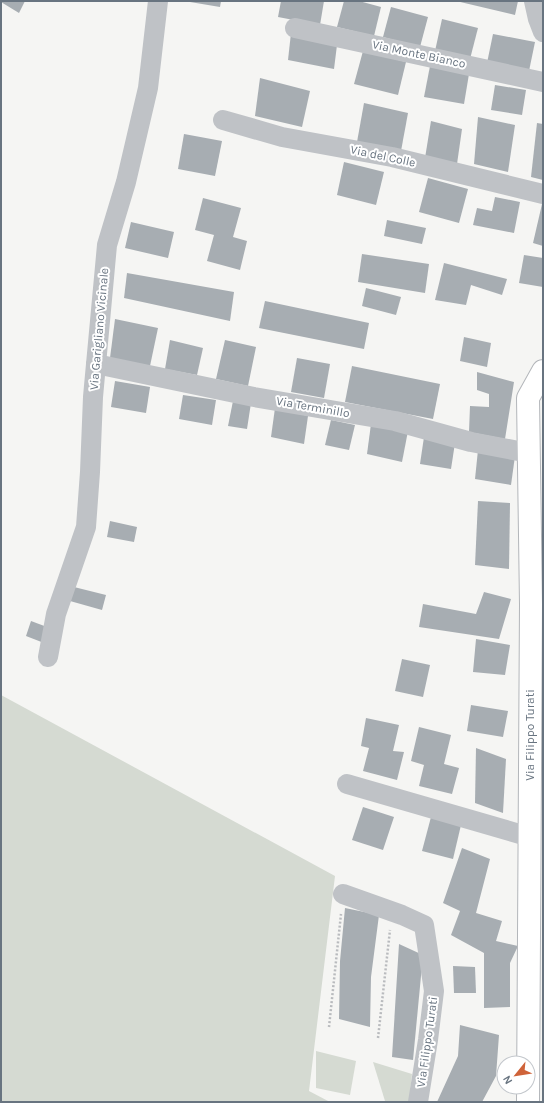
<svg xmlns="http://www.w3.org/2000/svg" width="544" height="1103" font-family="Karla,sans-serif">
  <rect width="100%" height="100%" fill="#f5f5f3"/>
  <g fill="#d5dad2">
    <path d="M1,695L335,876L309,1091L330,1102H1Z"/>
    <path d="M316,1051L356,1061L350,1095L316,1088Z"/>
    <path d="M373,1062L412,1074L409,1102L385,1101Z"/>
  </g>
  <g fill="#a7adb2">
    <path d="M1,1H25L19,13L1,2Z"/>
    <path d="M190,1H221L220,7L190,2Z"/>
    <path d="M281,1H324L320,25L278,17Z"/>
    <path d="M344,1H359L381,7L374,36L337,27Z"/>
    <path d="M456,1H518L515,15Z"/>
    <path d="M391,7L428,17L420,47L383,37Z"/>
    <path d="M442,19L478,28L470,59L435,51Z"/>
    <path d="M291,33L337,45L334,69L288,60Z"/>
    <path d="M493,34L535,42L529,71L487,63Z"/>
    <path d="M363,51L406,62L398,95L354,84Z"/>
    <path d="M430,66L469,74L464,104L424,97Z"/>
    <path d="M260,78L310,91L302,127L255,116Z"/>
    <path d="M495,85L526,90L522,115L491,110Z"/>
    <path d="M364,103L408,113L401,151L357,142Z"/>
    <path d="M478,117L515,125L508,172L474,164Z"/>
    <path d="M431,121L462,129L457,164L425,158Z"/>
    <path d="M537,123L543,124V180L531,177Z"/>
    <path d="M184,134L222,141L215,176L178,169Z"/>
    <path d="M344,162L384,172L376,205L337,195Z"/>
    <path d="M428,178L468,189L459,223L419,212Z"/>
    <path d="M495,197L520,202L514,233L473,225L477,208L492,211Z"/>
    <path d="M203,198L241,208L233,237L247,241L240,270L207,261L214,235L195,230Z"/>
    <path d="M542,204H543V246L533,243Z"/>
    <path d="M387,220L426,228L422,244L384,236Z"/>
    <path d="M131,222L174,232L168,258L125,248Z"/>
    <path d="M362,254L429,264L425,293L358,282Z"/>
    <path d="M524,255L543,258V287L519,283Z"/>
    <path d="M444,263L507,279L502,295L471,285L466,305L435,300Z"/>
    <path d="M127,273L234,292L230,321L124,298Z"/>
    <path d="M366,288L401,297L396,315L362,306Z"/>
    <path d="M265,301L369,323L364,349L259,328Z"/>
    <path d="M115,319L158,328L150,366L110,358Z"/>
    <path d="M464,337L491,343L487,367L460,361Z"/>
    <path d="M170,340L203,348L197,375L165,369Z"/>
    <path d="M225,340L256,347L248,386L216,379Z"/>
    <path d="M297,358L330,364L324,398L291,392Z"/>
    <path d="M352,366L440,384L433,419L345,402Z"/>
    <path d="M477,372L514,382L505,439L469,432L470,406L489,407V394L477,390Z"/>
    <path d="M115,381L150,387L146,413L111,407Z"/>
    <path d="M183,395L216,400L212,425L179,419Z"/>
    <path d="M233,401L251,403L247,429L228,426Z"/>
    <path d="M275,408L308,416L304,444L271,437Z"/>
    <path d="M331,420L355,425L349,450L325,445Z"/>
    <path d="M371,424L408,431L402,462L367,454Z"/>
    <path d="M424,437L455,443L451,469L420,464Z"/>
    <path d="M478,450L515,456L511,485L475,479Z"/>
    <path d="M478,501L510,503L509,569L475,565Z"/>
    <path d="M110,521L137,527L134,542L107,537Z"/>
    <path d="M74,587L106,595L102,610L70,601Z"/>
    <path d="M484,592L511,599L499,639L419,627L423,604L476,614Z"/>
    <path d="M31,621L47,627L44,643L26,636Z"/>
    <path d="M476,639L510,645L505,675L473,672Z"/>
    <path d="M402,659L430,665L423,697L395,691Z"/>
    <path d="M471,705L508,711L503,737L467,731Z"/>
    <path d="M366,718L399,725L393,751L404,752L397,780L363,771L369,748L361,746Z"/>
    <path d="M419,727L451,735L444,764L459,768L452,794L419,786L424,765L411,761Z"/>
    <path d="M476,748L506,759L503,813L475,803Z"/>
    <path d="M363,807L394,817L383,850L352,840Z"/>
    <path d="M431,817L461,825L453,859L422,851Z"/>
    <path d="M462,848L490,859L476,913L502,921L496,941L518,946L510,963V1007L484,1008V953L451,935L460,911L443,903Z"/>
    <path d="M345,908L379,915L371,977L370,1027L339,1019L340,961Z"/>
    <path d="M399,944L423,955L413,1060L392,1057Z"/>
    <path d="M453,966L475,967L476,993H454Z"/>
    <path d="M460,1025L499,1035L496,1076L482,1102H437L458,1056Z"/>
  </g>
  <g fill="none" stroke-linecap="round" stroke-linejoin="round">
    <g stroke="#b3b6ba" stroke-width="24">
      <path id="major" d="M528,1102L531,604L528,398L543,371"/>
    </g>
    <g stroke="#b9bbbe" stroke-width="2.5" stroke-dasharray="2 2" stroke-linecap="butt">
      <path d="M329,1027L341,914"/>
      <path d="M378,1038L390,930"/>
    </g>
    <g stroke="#bfc2c6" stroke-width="20">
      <path d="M534,1L538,19L543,32"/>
      <path d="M295,28L543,82"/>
      <path d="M223,120L282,137L392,157L543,194"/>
      <path d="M96,364L254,397L395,421L471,442L529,453"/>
      <path d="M48,657L56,614L86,527L90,472L93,397L107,245L126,182L148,88L158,1"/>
      <path d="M347,784L530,837"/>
      <path d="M343,894L402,915L424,925L434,991L428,1040L418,1102"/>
    </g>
    <use href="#major" stroke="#fff" stroke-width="22"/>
  </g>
  <g text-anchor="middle" stroke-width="4" stroke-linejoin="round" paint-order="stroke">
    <g font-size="12" fill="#687480" stroke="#fff">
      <text transform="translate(419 54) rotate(12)" y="4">Via Monte Bianco</text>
      <text transform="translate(383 156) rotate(12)" y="4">Via del Colle</text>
      <text transform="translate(99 329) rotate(-85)" y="4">Via Garigliano Vicinale</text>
      <text transform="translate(313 407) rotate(10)" y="4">Via Terminillo</text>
      <text transform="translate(530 735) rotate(-90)" y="4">Via Filippo Turati</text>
      <text transform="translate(427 1042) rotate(-82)" y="4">Via Filippo Turati</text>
    </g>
  </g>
  <rect width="544" height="1103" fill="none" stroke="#687480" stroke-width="4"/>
  <g transform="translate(516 1075) rotate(240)"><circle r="19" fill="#ffffff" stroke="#c3c7cc"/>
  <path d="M0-3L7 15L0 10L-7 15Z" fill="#cf6339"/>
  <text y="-6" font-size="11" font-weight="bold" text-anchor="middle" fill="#687480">N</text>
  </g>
</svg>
